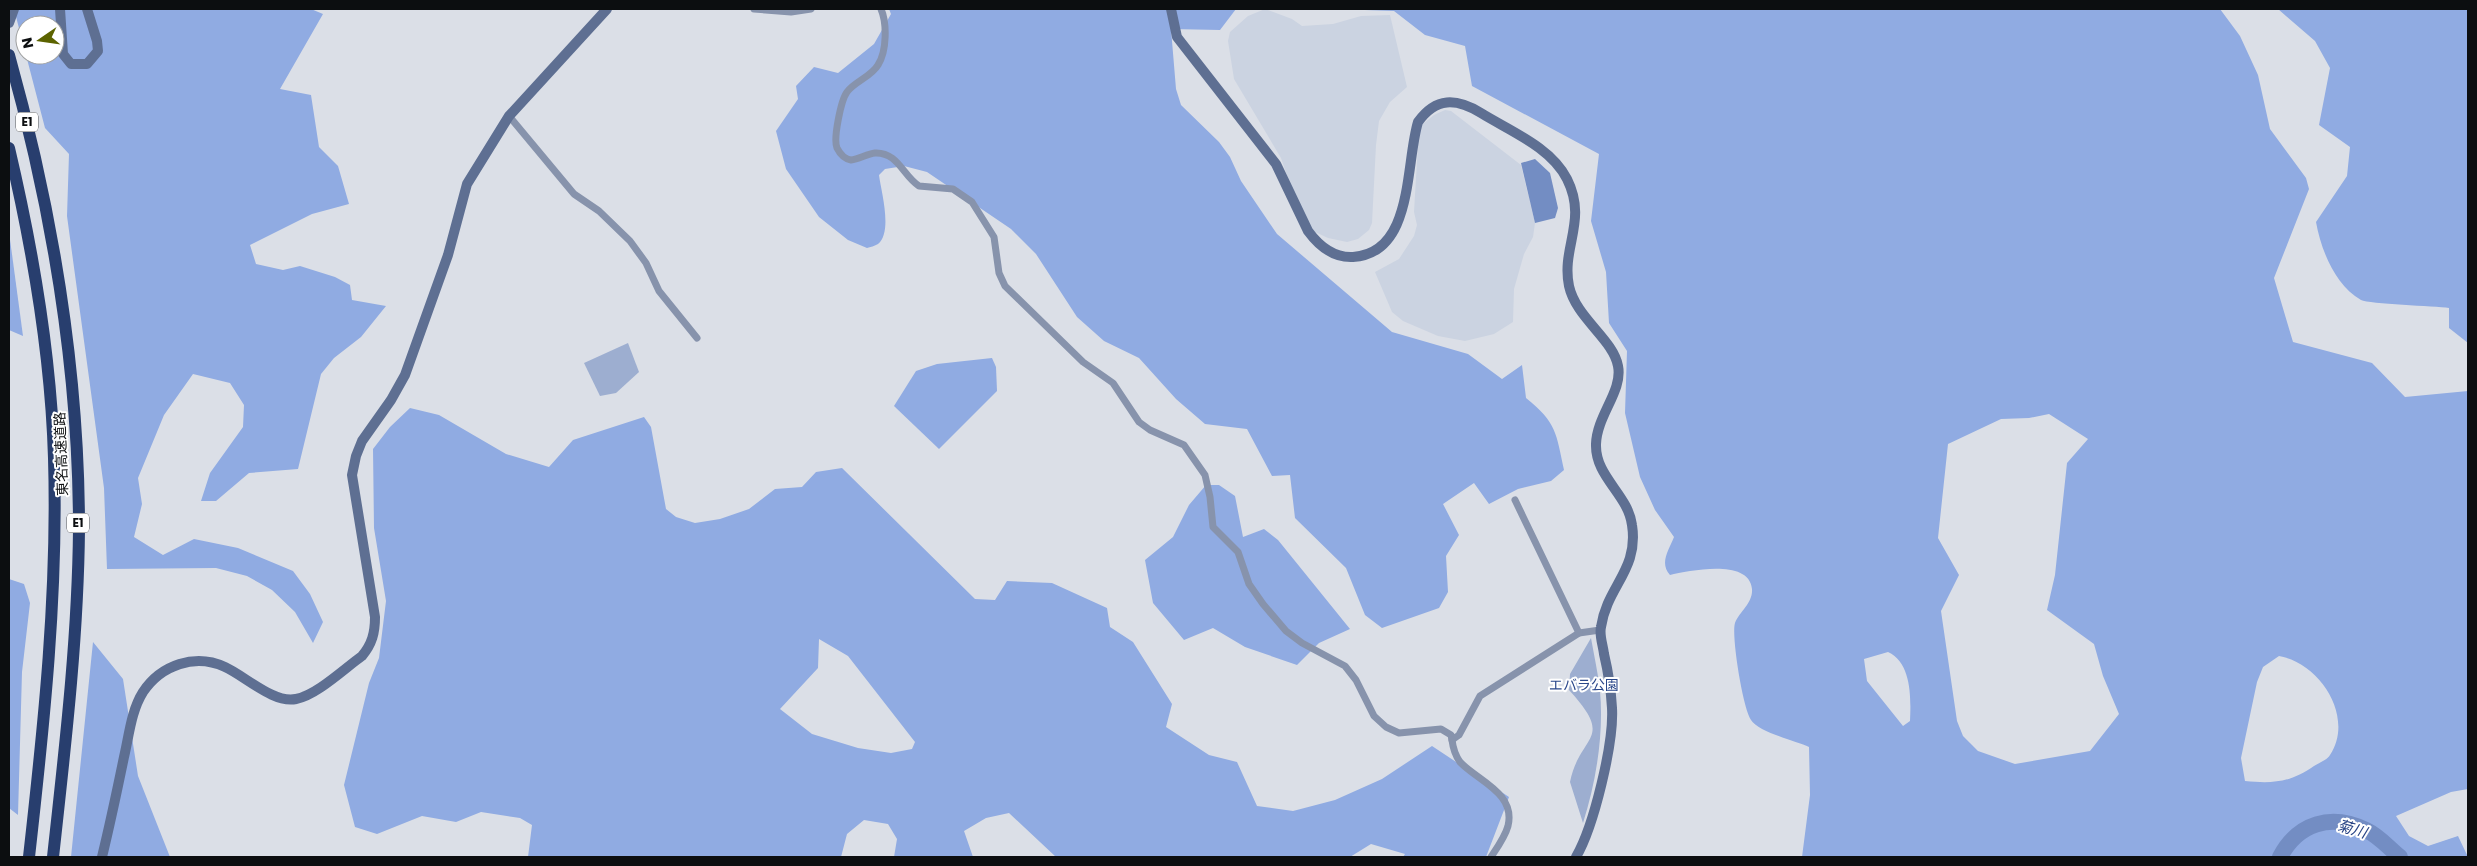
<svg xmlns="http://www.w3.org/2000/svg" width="2477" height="866" font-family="Poppins,'Noto Sans JP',sans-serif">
  <rect width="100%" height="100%" fill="#dbdfe7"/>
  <g fill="#cbd3e1">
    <path d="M1265,9L1292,19L1302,26L1333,24L1361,16L1390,15L1407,87L1390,102L1379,121L1376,145L1372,223L1369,230L1358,239L1347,242L1328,238L1313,231L1295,199L1281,158L1234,79L1228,41L1230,32L1248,16Z"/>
    <path d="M1445,110L1451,111L1521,165L1535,223L1533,237L1524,254L1514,289L1513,322L1494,334L1465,341L1438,336L1403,321L1392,312L1375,272L1399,259L1414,236L1417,225L1414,212L1419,127L1434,115Z"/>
  </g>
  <g fill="#9daed0">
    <path d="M628,343L639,372L616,393L600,396L584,363Z"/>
    <path d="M1591,638C1594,655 1598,673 1600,691C1604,734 1596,782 1583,823L1570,782C1580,733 1616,741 1569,690L1570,674Z"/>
  </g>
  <g fill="#90abe2" fill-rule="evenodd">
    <path d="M14,9H311L323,14L280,89L311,95L319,147L338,166L349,204L312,214L250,245L256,264L283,270L300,266L335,277L350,285L352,300L386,306L361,337L334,358L321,374L298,469L249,473L216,501H201L210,473L243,427L244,405L230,383L193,374L164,415L138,478L142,504L134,537L163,555L194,539L238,548L293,571L310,594L323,622L313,643L295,612L272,590L247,576L216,568L107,569L104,488L67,216L69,154L45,128ZM25,25H55V55H25Z"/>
    <path d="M889,9H1236L1220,30L1171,29L1176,89L1181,105L1219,142L1230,157L1241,181L1277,234L1392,332L1468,354L1502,379L1522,365L1526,398C1557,423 1556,433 1564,470L1551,481L1518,489L1489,504L1474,483L1443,504L1459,535L1446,556L1448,592L1439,608L1382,628L1365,615L1346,568L1295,518L1290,475L1272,476L1247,429L1205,424L1176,399L1139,358L1104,341L1077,317L1036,254L1011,229L927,172L904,166L885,169L879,175C881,191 893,232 878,244C875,246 870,247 867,248L848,240L819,217L786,169L776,131L798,99L796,86L814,67L838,73L874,44L891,14Z"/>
    <path d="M1335,9H2220L2240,36L2258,75L2270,129L2306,178L2309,189L2274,278L2293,342L2372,363L2405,397L2468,391V789L2451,792L2396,816L2409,836L2428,846L2458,836L2468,857H1802L1810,795L1809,747C1796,741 1758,732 1751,720C1743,709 1731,635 1735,623C1740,611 1753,603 1752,589C1749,558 1689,571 1670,575C1659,563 1669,550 1674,537L1655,510L1640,477L1625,413L1627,351L1609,323L1606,272L1591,221L1599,154L1472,86L1465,46L1425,35L1394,11ZM2049,414L2088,439L2067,463L2055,575L2047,610L2094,644L2103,676L2119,714L2090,751L2015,764L1978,751L1963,736L1957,721L1941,611L1959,575L1938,538L1948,444L2001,419L2029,418ZM1888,652C1912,663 1911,699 1910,721L1903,726L1867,681L1864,659ZM2279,656C2320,663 2355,717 2330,755C2327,760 2319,763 2314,766C2291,782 2274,784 2245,781L2241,758L2257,682L2263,667Z"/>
    <path d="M2278,9H2468V343L2449,328V308C2435,306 2369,304 2361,300C2335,285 2321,250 2316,222L2347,176L2350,147L2319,125L2330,68L2315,41Z"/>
    <path d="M9,232L23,336L9,330Z"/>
    <path d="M992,358L996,367L997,391L939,449L894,406L916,371L937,364Z"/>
    <path d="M410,408L439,415L506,454L549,467L573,440L644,417L651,427L666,509L676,517L695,523L720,519L749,509L775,489L802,487L816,472L842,468L975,599L995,600L1007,581L1052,583L1107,608L1110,627L1133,642L1172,704L1166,727L1209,755L1237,762L1257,806L1293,811L1335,800L1382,779L1432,746L1509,797L1486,857H1403L1405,854L1371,844L1350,857H1056L1009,813L986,818L964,831L973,857H894L897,839L888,824L864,820L847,834L841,857H528L532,825L520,818L481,812L456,822L422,816L377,834L355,827L344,785L369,683L379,658L386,601L374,528L373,449L390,427ZM819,639L848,656L915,742L912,749L891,753L858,748L812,734L780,709L818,668Z"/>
    <path d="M1206,485H1219L1235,496L1243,537L1264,529L1278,540L1350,629L1319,643L1297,665L1245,647L1213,628L1184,640L1153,603L1145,560L1173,537L1189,505Z"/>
    <path d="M9,579L24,584L30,603L22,672L18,815L9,808Z"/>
    <path d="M93,642L123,679L138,776L170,857H71Z"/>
  </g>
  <path fill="#738dc3" d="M1535,159L1550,173L1558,208L1555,218L1535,223L1521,163Z"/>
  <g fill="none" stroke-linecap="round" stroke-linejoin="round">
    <path stroke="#738dc3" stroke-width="16" d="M2280,857C2298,823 2331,813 2366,830C2379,836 2389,848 2400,857"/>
    <g stroke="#8793ac" stroke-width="7">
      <path d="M754,9L791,12L811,9"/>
      <path d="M881,9C887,23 887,51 878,65C871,77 855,81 847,92C841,100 833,139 837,148C840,154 845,159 851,160C859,159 867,154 875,153C898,152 903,176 919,186L953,189L972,202L994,237L999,273L1005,286L1083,362L1113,383L1139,422L1150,430L1184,445L1205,475L1210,497L1213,527L1238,552L1249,584L1263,604L1286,631L1302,643L1345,666L1356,680L1374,716L1386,727L1399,733L1441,729L1451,735L1452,740L1459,735L1480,696L1579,633L1600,630"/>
      <path d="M509,116L574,194L599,211L630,241L646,263L659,291L697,338"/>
      <path d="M1515,500L1579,633"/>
      <path d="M1452,740C1453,748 1455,755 1460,762C1478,781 1516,793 1508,826C1505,837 1497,848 1491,857"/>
    </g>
    <g stroke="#5e6f92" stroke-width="10">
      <path d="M60,9L63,54L71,64H87L98,51L97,41L87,9"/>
      <path d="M1171,9L1177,37L1276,164L1308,231C1319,246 1334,258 1353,257C1414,253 1405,165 1418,122C1436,97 1456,98 1481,113C1510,131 1551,147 1567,179C1588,221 1561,247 1569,286C1576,318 1613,339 1618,366C1623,391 1597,415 1596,444C1595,477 1628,494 1632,525C1639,570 1607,586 1601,627C1599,635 1603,645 1604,654C1608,671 1611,690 1612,708C1614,743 1594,826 1576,857"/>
      <path d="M9,23L14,9"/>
      <path d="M102,857C110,824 117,791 124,757C129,736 131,711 143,692C161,665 195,653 225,667C245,676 274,704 296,699C317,695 345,668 362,656C372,644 375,633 375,617L352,475L356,456L362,441L391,400L405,375L448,255L467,184L509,116L607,9"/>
    </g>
    <g stroke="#283e6e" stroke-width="12">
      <path d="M9,55C52,209 79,368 79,529C78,638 65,748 53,857"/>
      <path d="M9,148C33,250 51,354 54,458C58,592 44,724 29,857"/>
    </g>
  </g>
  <g text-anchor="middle" stroke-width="4" stroke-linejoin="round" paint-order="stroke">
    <g fill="#fff" stroke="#555658" stroke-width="1">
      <rect x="16" y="112.5" width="22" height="19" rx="4"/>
      <rect x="67" y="513.5" width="22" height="19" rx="4"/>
    </g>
    <g font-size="12" font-weight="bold" fill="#0c0e10">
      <text x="27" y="126">E1</text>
      <text x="78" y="527">E1</text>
    </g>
    <g font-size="14" fill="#0c0e10" stroke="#fff">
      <text transform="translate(61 454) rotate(-92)" y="5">東名高速道路</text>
    </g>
    <g font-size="14" fill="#2a478a" stroke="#fff">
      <text x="1584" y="690">エバラ公園</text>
    </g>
    <g font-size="15" font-style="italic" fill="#274385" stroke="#fff">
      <text transform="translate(2352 829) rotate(17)" y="5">菊川</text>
    </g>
  </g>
  <rect width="2477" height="866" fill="none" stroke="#0c0e10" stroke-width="20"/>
  <g transform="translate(40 40) rotate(257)"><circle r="24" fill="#ffffff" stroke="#9e9f9f"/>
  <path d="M0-4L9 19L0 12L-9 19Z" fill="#5c6300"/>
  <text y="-8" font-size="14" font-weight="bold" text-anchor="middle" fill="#0c0e10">N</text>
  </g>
</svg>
